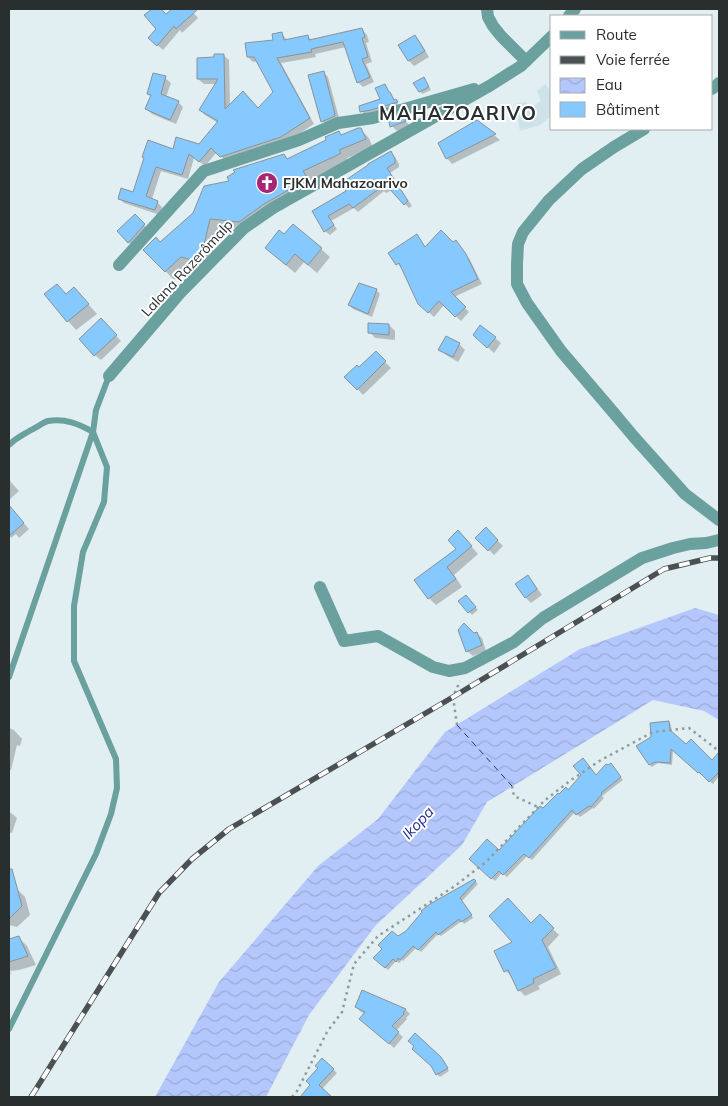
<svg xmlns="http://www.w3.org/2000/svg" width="728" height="1106" font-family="Mulish,sans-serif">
  <defs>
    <pattern id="water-waves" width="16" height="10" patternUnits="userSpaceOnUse" patternTransform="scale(1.25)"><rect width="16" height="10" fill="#b4c7fc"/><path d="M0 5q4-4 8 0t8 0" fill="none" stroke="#9babd8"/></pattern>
  </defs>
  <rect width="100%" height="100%" fill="#e1eef2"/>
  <path fill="#cde3e9" d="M545,84L552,93V115L540,125L520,131L515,104L526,102L530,108L541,101L537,91Z"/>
  <path fill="url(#water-waves)" d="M695,608L719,615V720L704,711L653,700L487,802L462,845L375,926L309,1015L266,1097H155L219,982L318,866L378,819L445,732L580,649Z"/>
  <g fill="#0003">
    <path d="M153,9H160L166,16L174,9H190L198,18L182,33L180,30L163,50L155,43L158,29L146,15Z"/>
    <path d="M362,29L367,35L369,42L366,43L372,62L366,64L374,82L363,87L358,82L346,47L315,54L316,57L281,63L314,124L286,142L227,162L217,152L205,166L194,158L188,179L161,171L152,199L157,202L162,207L160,215L124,203L119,198L134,193L145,159L173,150L199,145L218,123L205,115L200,110L216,84H204L198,79L215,59L223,55L229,60L230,106L258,110L274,92L258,61L253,62L248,57L275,41L281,33L287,40L308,36L312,41Z"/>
    <path d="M415,36L420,42L429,57L414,66L409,61Z"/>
    <path d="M323,72L328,77L339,118L327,125L322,121Z"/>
    <path d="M165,78L171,83L166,97L178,102L183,107L176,124L152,114L147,109L151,97L148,94Z"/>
    <path d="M424,79L431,90L422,94L415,83Z"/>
    <path d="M385,85L395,101L399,105L374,112L364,114L362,111L382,100Z"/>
    <path d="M404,119L410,126L397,131L392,126Z"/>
    <path d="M477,122L500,140L452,164L447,158Z"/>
    <path d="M360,129L369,138L373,148L347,158L348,161L310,180L315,188L248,229L219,227L208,269L190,264L174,280L145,250L160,243L231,182L283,155L288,160L328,141L339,133L342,136Z"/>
    <path d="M391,152L395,157L399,164V167L390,173L412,206L409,208L392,190L386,193L384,191L358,212L354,208L331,221L337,229L330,235L325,231L314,211L348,191Z"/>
    <path d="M141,221L149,231L134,248L118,231Z"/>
    <path d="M285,236L321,249L330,257L317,273L304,262L295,273L275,256Z"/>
    <path d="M417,236L426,248L453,243L460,246L470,260L482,284L454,297L469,312L461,321L444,305L434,317L419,303L402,269L390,254Z"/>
    <path d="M74,288L97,314L76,330L45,295H66Z"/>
    <path d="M376,290L380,294L372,317L353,309L349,305Z"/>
    <path d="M101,320L121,341L101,360L95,355Z"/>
    <path d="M389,325L395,331V340L375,338L370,332Z"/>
    <path d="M495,338L501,343L494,353L480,340Z"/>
    <path d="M459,344L465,350L458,362L446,355L440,350Z"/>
    <path d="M376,353L391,368L363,395L346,377L359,369Z"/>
    <path d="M9,480L19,491L9,500Z"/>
    <path d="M9,506L29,529L19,538L16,534L11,538L9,535Z"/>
    <path d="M486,529L503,546L494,555L477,538Z"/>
    <path d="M465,539L478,554L454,575L462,587L436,605L429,598L416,581L458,550Z"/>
    <path d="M528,577L533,582L542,595L531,603L525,597Z"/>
    <path d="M469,599L478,610L472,615L460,601Z"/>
    <path d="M476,633L482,638L486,651L473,656L467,651L474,634Z"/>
    <path d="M669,722L671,725L672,734L686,746L712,761L717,756L719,758V776L713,784L702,774L701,775L673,750L672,765L658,763L652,767L650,765L653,738Z"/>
    <path d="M9,728L14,730L22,739L20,746L17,745L11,770H9Z"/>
    <path d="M613,768L623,780L602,796L604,798L594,809L593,808L580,817L575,812L532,860L527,856L507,877L502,873L495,881L471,859L499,852L543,810L568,791Z"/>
    <path d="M9,812L11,813L17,818L12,833L9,832Z"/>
    <path d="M474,880L478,884L462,901L473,918L464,924L462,921L441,936L438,934L421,952L416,948L403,961L402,960L399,963L396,961L388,970L375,958L398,938Z"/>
    <path d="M9,886L16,888L25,897L30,915L17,927L9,925Z"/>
    <path d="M540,916L559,935L548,947L561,974L538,986L540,989L525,996L519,990L512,977L506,971L514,943Z"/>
    <path d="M18,937L27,946L36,965L19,970L9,971L12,974L9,973V940Z"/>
    <path d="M363,992L406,1010L410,1014L406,1018L407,1019L396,1031L403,1037L394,1048L365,1023V1014L361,1012L356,1007Z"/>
    <path d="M415,1035L444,1061L449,1071L440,1077L437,1074L432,1066L416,1046Z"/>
    <path d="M322,1059L337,1073L322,1089L330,1097H301L312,1086Z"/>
  </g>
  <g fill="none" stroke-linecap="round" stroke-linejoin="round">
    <path stroke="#1f2d8e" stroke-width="1" stroke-dasharray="6 5" stroke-linecap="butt" d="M457,725L512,786"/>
  </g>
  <g fill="#85c9ff" stroke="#8a9299">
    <path d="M152,9H161L166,14L172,9H198L176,29L174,26L157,46L148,38L156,29L144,15Z"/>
    <path d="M362,28L365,37L362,38L368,57L362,59L370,77L357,83L343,42L311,49L312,52L277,58L310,118L281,137L220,157L211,148L199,162L189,154L182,175L156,167L146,196L158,201L155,210L118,199L121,188L133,192L144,158L142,157L148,140L173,149L176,137L199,144L218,121L199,110L218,79H197V58L214,57V54H224L225,109L243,91L258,108L273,92L254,57H247L245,43L273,40L272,34L282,32L284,40L308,35L309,40Z"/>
    <path d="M415,35L425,51L408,61L398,45Z"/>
    <path d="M324,71L335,114H334L335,116L321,122L308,75Z"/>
    <path d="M153,73L166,76L161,94L179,101L170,120L145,109L151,95L147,94Z"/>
    <path d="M424,77L429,87L419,92L413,83Z"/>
    <path d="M385,84L389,92H390L394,100L396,99L398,102L371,110L360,112L359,106L380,99L375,88Z"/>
    <path d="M404,117L406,121L390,127L389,122Z"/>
    <path d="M477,120L496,134L446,159L438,143Z"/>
    <path d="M358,128H361L366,139L339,150L341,153L332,158H331L303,171L308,179L264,204L239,222L210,219L200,262L181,257L165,272L143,250L156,237L160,242L193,213L204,186L229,181L227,177L235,172L233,170L284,154L287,159L326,140L325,137L339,131L341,135Z"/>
    <path d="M391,151L395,159V163L387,168L408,201L404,205L387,186L381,190L380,188L353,208L349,204L328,216L334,225L324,232L312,211L346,191L340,184L368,165V164Z"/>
    <path d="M135,214L145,224L128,243L117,231Z"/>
    <path d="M293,224L322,248L308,265L295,254L286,265L265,248L279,230L284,234Z"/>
    <path d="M441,230L453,242L456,240L466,254L478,279L451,292L466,307L455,317L439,301L428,313L418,304L399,263L396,265L388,253L417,234L425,247Z"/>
    <path d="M359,283L377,289L368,314L348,305Z"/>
    <path d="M57,284L66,294L74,287L89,304L67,322L44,294Z"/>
    <path d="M101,318L117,335L94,356L79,339Z"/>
    <path d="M368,323L389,324V335L368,333Z"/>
    <path d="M480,325L496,337L487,348L473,335Z"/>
    <path d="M446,336L460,343L453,357L438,350Z"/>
    <path d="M376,351L386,361L357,390L344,377L357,365L359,367Z"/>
    <path d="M9,505L24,523L9,536Z"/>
    <path d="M486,527L498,540L488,551L475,538Z"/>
    <path d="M458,530L472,546L447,567L456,579L428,599L414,580L456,549L448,540Z"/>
    <path d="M528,575L537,589L525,598L515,584Z"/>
    <path d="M466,595L476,607L468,613L458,601Z"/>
    <path d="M464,623L474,633L477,632L482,645L466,652L458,630Z"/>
    <path d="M669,721L670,730L686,744L691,739L712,760L719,752V772L709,782L699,772L698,773L671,749L670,763L655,762L649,765L636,746L651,737L650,723Z"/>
    <path d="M583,758L596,775L606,764L608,765L611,763L621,777L601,793L602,794L591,807L589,806L576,815L572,810L529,858L524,854L503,875L499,871L491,879L469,859L487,839L499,850L540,806L543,808L558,793L559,794L566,787L568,790L581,775L573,766Z"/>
    <path d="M9,869H12L22,906L9,919Z"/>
    <path d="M474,879L476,881L460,898L472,915L461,922L459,919L438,935L436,932L418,950L413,946L400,960L398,958L396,962L393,959L385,968L373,958L382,949L378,945L392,931L398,936L406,931L422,912L421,911L430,904Z"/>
    <path d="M508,898L531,923L540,914L554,928L542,940L556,968L533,979L534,983L518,991L508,970L504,972L494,951L512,942L489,916Z"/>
    <path d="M19,936L28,956L9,962V939Z"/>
    <path d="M362,990L406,1009L403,1013L404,1014L392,1026L399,1032L389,1044L359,1019L365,1012L355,1007Z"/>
    <path d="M415,1033L441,1057L448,1068L436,1075L431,1066L412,1049L414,1046L408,1041Z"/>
    <path d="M322,1058L334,1069L319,1085L332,1097H300L310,1085L306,1081L318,1068L315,1066Z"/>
  </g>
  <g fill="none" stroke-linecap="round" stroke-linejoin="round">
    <g stroke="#919b9e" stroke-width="2.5" stroke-dasharray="2.5 4" stroke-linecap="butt">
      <path d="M457,725L453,697L460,681"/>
      <path d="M512,786L514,796L538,807"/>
      <path d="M292,1097L297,1091L327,1032L342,1012L354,964L378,936L455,886L486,862L544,801L571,780L601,760L653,732L689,728L719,751"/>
    </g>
    <g stroke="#6aa09d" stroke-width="6">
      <path d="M9,445C17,437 21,436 31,430C37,428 43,422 48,421C65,418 79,424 93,432L9,677"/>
      <path d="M9,1029L96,854L111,814L117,788L116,759L74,661V606L83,552L104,502L107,467L93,432L96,410L109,376"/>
    </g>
    <g stroke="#6aa09d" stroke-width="12">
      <path d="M487,9L488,17L493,26L501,36L525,60H527"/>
      <path d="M569,16L575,9"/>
      <path d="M712,89L719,83"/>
      <path d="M644,129L614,147L582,169L549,200L523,232L518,244L517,264V284L527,303L561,351L613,412L634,437L685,494L719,520"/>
      <path d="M119,265L204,171L299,140L338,123L373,118L474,89"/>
      <path d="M109,376L180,293L244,228L273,208L491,85L521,66L552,36"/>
      <path d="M320,587L344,641L378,636L433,667L449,671L465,668L514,642L543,618L642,558L673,548L690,544L706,543L719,540"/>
    </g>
    <g stroke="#4b5153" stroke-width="5.5">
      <path id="rail" d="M31,1097L159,893L192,859L229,829L453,697L664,569L710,558H719"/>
    </g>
    <use href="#rail" stroke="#fff" stroke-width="4" stroke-dasharray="11" stroke-linecap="butt"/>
  </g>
  <defs>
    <g id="church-disc" transform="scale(1.125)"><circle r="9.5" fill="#a62675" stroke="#fff"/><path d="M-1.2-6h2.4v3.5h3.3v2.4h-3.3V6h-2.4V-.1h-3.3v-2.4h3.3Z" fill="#fff"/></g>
  </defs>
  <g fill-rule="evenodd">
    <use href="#church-disc" x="267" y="183"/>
  </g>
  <g text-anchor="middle" stroke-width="4" stroke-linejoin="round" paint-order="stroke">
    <g font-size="14" font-weight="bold" fill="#292e2f" stroke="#fff" text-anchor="start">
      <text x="283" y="188">FJKM Mahazoarivo</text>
    </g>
    <g font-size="14" fill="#292e2f" stroke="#fff">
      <text transform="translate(187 268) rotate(-47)" y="5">Lalana Razerômalp</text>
    </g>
    <g font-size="15" font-style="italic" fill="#1f2d8e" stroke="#fff">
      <text transform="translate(418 823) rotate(-47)" y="5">Ikopa</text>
    </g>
    <g font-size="19" font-weight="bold" letter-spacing="1" fill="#292e2f" stroke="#fff">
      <text x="458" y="120">MAHAZOARIVO</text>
    </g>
  </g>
  <rect width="728" height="1106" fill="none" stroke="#292e2f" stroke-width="20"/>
  <rect x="550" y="15" width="162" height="115" fill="#ffffff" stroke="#a9abac"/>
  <rect x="560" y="31" width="25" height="8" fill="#6aa09d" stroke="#a9abac"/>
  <text x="596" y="40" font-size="15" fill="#292e2f">Route</text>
  <rect x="560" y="56" width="25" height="8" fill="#4b5153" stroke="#a9abac"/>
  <text x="596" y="65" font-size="15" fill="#292e2f">Voie ferrée</text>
  <rect x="560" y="78" width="25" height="15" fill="url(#water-waves)" stroke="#a9abac"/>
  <text x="596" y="90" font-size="15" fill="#292e2f">Eau</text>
  <rect x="560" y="102" width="25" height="15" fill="#85c9ff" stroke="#a9abac"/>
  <text x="596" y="115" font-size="15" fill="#292e2f">Bâtiment</text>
</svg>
